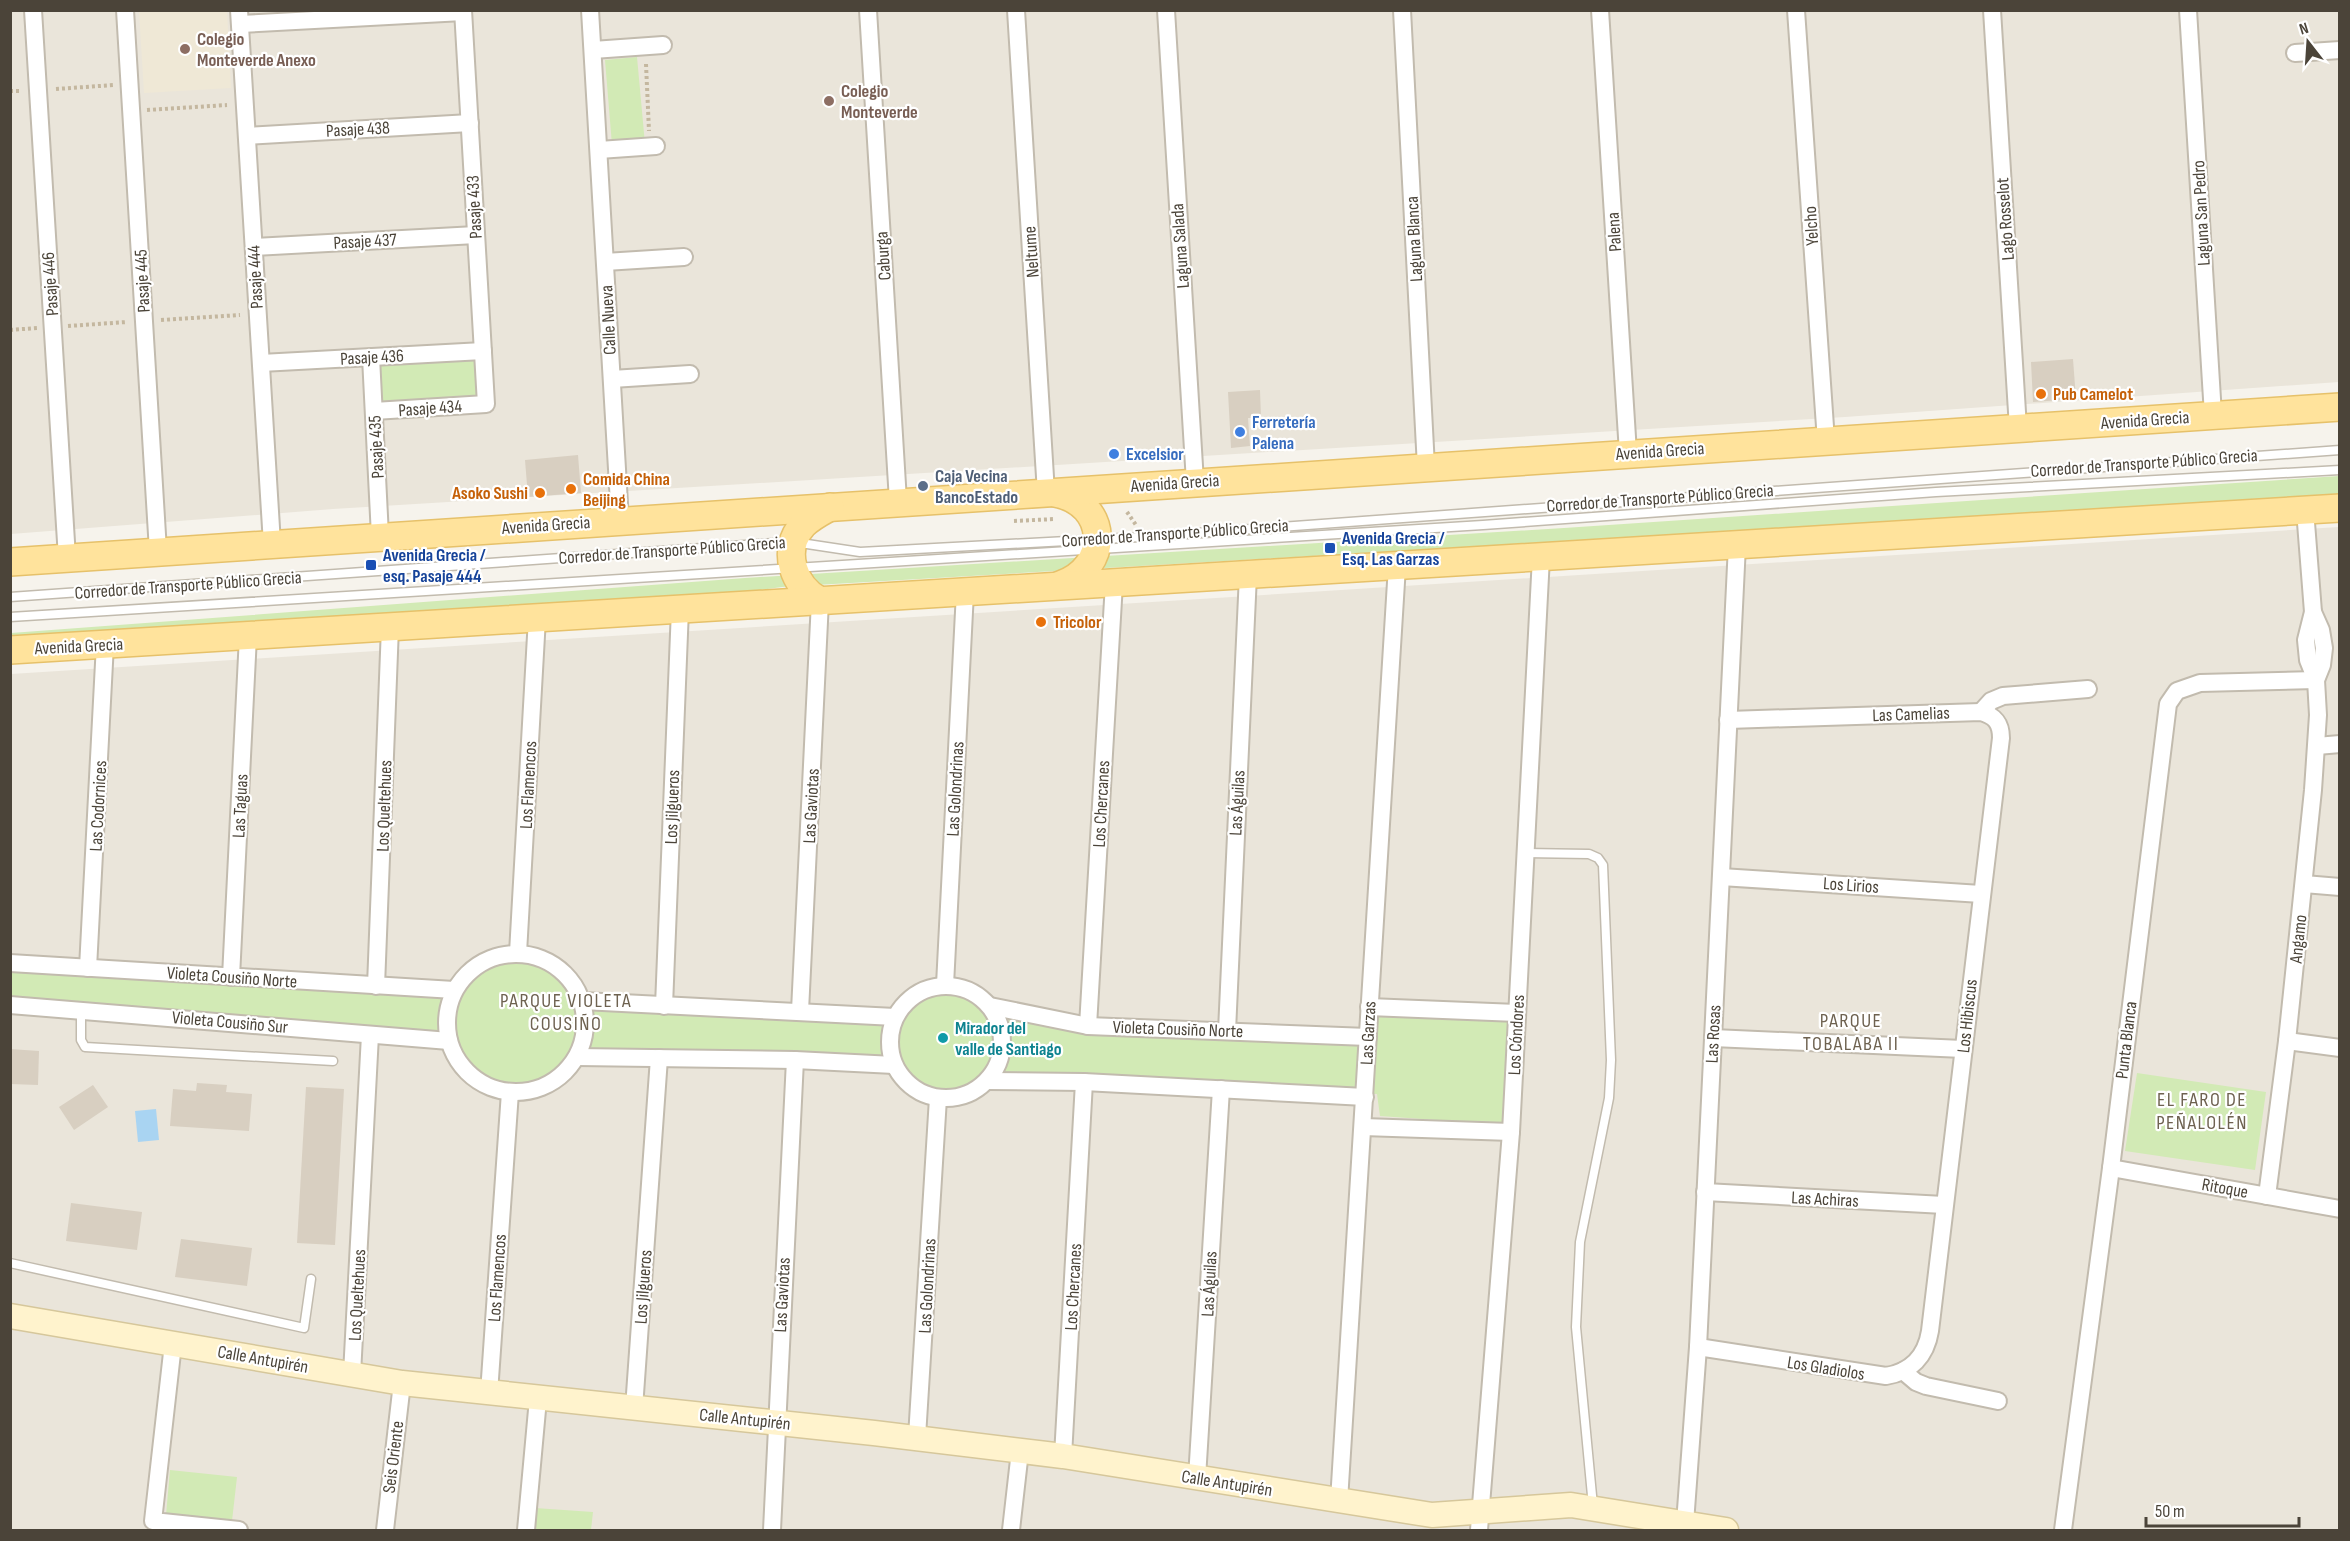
<svg xmlns="http://www.w3.org/2000/svg" width="2350" height="1541" font-family="'Sofia Sans Condensed',sans-serif">
  <rect width="100%" height="100%" fill="#f6f3ec"/>
  <g fill="#eae5da">
    <path d="M11,11H2339V382L1845,417L333,509L11,534Z"/>
    <path d="M2339,527V1530H11V674Z"/>
  </g>
  <path fill="#efe8d6" d="M139,11H227L231,88L144,93Z"/>
  <g fill="#d2eab5">
    <path d="M637,57L645,144L612,145L605,60Z"/>
    <path d="M477,357L480,401L380,406L377,362Z"/>
    <path d="M2339,476V496L782,587L663,604L11,645V633L745,578L1564,528Z"/>
    <path d="M515,960C549,966 559,974 576,1004L900,1020C924,986 955,983 986,1010L1374,1042L1379,1015L1512,1017L1507,1125L1380,1116L1377,1094L982,1075C952,1103 921,1094 900,1062L570,1053C566,1059 561,1067 555,1071C529,1092 486,1087 467,1060C462,1054 459,1046 456,1039L11,1004L10,967L461,993L483,970Z"/>
    <path d="M2137,1073L2266,1092L2255,1170L2125,1151Z"/>
    <path d="M170,1470L237,1477L232,1521L166,1515Z"/>
    <path d="M535,1508L593,1512L591,1530H533Z"/>
  </g>
  <path fill="#a9d4f2" d="M156,1109L159,1140L138,1142L135,1111Z"/>
  <g fill="#d8cfc1">
    <path d="M2073,359L2076,399L2033,402L2031,362Z"/>
    <path d="M1260,390L1261,418H1248L1250,446L1231,448L1228,392Z"/>
    <path d="M578,455L581,493L528,497L525,460Z"/>
    <path d="M10,1049L39,1051L38,1085L10,1084Z"/>
    <path d="M197,1083L227,1085L226,1092L252,1094L249,1131L170,1126L173,1089L196,1091Z"/>
    <path d="M93,1085L108,1107L74,1130L59,1107Z"/>
    <path d="M306,1087L344,1089L335,1245L297,1243Z"/>
    <path d="M71,1203L142,1212L137,1250L66,1241Z"/>
    <path d="M181,1239L252,1248L247,1286L175,1277Z"/>
  </g>
  <g fill="none" stroke-linecap="round" stroke-linejoin="round">
    <g stroke="#c2bbae" stroke-width="11">
      <g id="lane">
        <path d="M10,597L759,544L794,542L860,552L1141,537L2340,450"/>
        <path d="M10,617L1483,525L1936,492L2340,470"/>
        <path d="M1525,853L1589,854L1598,858L1603,865L1611,1060L1609,1098L1580,1242L1576,1327L1593,1506"/>
        <path d="M81,1010V1040L85,1047L333,1061"/>
        <path d="M10,1263L304,1328L311,1279"/>
      </g>
    </g>
    <g stroke="#c2bbae" stroke-width="20">
      <g id="street">
        <path d="M33,10L67,558"/>
        <path d="M125,10L158,551"/>
        <path d="M239,10L272,544"/>
        <path d="M590,10L620,520"/>
        <path d="M868,10L898,501"/>
        <path d="M1016,10L1046,493"/>
        <path d="M1166,10L1195,482"/>
        <path d="M1402,10L1426,467"/>
        <path d="M1600,10L1628,453"/>
        <path d="M1796,10L1826,441"/>
        <path d="M1992,10L2018,428"/>
        <path d="M2188,10L2213,415"/>
        <path d="M240,24L463,12"/>
        <path d="M593,50L663,45"/>
        <path d="M2295,53L2340,50"/>
        <path d="M247,136L470,123"/>
        <path d="M599,150L656,146"/>
        <path d="M254,247L476,235"/>
        <path d="M605,262L684,257"/>
        <path d="M371,357L380,536"/>
        <path d="M261,363L483,351"/>
        <path d="M612,379L690,374"/>
        <path d="M374,411L486,404L463,10"/>
        <path d="M2305,510L2313,612L2321,630L2324,648L2322,665L2316,680"/>
        <path d="M1981,712L1991,701L2003,696L2088,689"/>
        <path d="M2317,746L2340,744"/>
        <path d="M1721,877L1981,894"/>
        <path d="M2304,884L2340,887"/>
        <path d="M518,953L537,618"/>
        <circle cx="516" cy="1023" r="69"/>
        <path d="M10,963L454,990"/>
        <path d="M88,968L105,644"/>
        <path d="M231,977L248,636"/>
        <path d="M945,985L965,592"/>
        <circle cx="946" cy="1042" r="56"/>
        <path d="M376,986L390,627"/>
        <path d="M583,1001L895,1017"/>
        <path d="M10,1005L449,1041"/>
        <path d="M664,1006L680,609"/>
        <path d="M990,1006L1088,1026L1368,1037"/>
        <path d="M1369,1007L1517,1013"/>
        <path d="M800,1011L820,601"/>
        <path d="M1088,1026L1114,583"/>
        <path d="M1227,1031L1248,575"/>
        <path d="M1713,1038L1963,1049"/>
        <path d="M2287,1041L2340,1048"/>
        <path d="M577,1057L795,1060L894,1065"/>
        <path d="M987,1081L1084,1082L1365,1097"/>
        <path d="M1363,1127L1511,1132"/>
        <path d="M2111,1168L2340,1209"/>
        <path d="M1705,1192L1944,1205"/>
        <path d="M2267,1196L2287,1041L2313,790L2318,715L2316,680L2308,660L2306,640L2313,612"/>
        <path d="M173,1344L153,1521L239,1530"/>
        <path d="M1698,1347L1886,1376C1911,1372 1926,1356 1930,1331L2001,738C2001,723 1995,716 1981,712L1728,720"/>
        <path d="M1903,1371L1916,1382L1926,1386L1998,1401"/>
        <path d="M352,1374L370,1035"/>
        <path d="M489,1393L510,1092"/>
        <path d="M634,1408L659,1058"/>
        <path d="M917,1437L938,1098"/>
        <path d="M1063,1456L1084,1082"/>
        <path d="M1197,1478L1221,1089"/>
        <path d="M1339,1501L1397,566"/>
        <path d="M1685,1523L1698,1347L1737,545"/>
        <path d="M385,1530L402,1383"/>
        <path d="M526,1530L538,1399"/>
        <path d="M772,1530L795,1060"/>
        <path d="M1011,1530L1020,1451"/>
        <path d="M1479,1530L1511,1132L1541,557"/>
        <path d="M2063,1530L2111,1168L2168,704L2177,691L2200,683L2316,680"/>
      </g>
    </g>
    <g stroke="#d6c79b" stroke-width="27">
      <path id="secondary" d="M10,1316L402,1383L874,1433L1063,1456L1432,1515L1571,1505L1726,1530"/>
    </g>
    <g stroke="#e6c16a" stroke-width="30">
      <g id="primary">
        <path d="M1055,493C1110,503 1111,568 1060,585"/>
        <path d="M10,562L2340,407"/>
        <path d="M820,601C794,587 780,550 803,525C811,517 821,512 830,507"/>
        <path d="M10,650L2340,508"/>
      </g>
    </g>
    <g stroke="#c4b79f" stroke-width="4" stroke-dasharray="3 3" stroke-linecap="butt">
      <path d="M646,64L649,131"/>
      <path d="M56,89L114,85"/>
      <path d="M10,91H21"/>
      <path d="M147,110L227,105"/>
      <path d="M161,320L240,315"/>
      <path d="M68,326L127,322"/>
      <path d="M10,330L37,328"/>
      <path d="M1127,512L1136,525"/>
      <path d="M1014,521L1055,519"/>
    </g>
    <use href="#lane" stroke="#fff" stroke-width="8"/>
    <use href="#street" stroke="#fff" stroke-width="16"/>
    <use href="#secondary" stroke="#fff3cd" stroke-width="24"/>
    <use href="#primary" stroke="#ffe39c" stroke-width="27"/>
  </g>
  <g fill="#8d6e63" stroke="#fff" stroke-width="2">
    <circle cx="185" cy="49" r="6"/>
    <circle cx="829" cy="101" r="6"/>
  </g>
  <g fill="#e8710a" stroke="#fff" stroke-width="2">
    <circle cx="2041" cy="394" r="6"/>
    <circle cx="571" cy="489" r="6"/>
    <circle cx="540" cy="493" r="6"/>
    <circle cx="1041" cy="622" r="6"/>
  </g>
  <g fill="#3f7fe0" stroke="#fff" stroke-width="2">
    <circle cx="1240" cy="432" r="6"/>
    <circle cx="1114" cy="454" r="6"/>
  </g>
  <circle fill="#5c6f8a" stroke="#fff" stroke-width="2" cx="923" cy="486" r="6"/>
  <g fill="#1a4fb4" stroke="#fff" stroke-width="2">
    <rect x="1324" y="542" width="12" height="12" rx="3"/>
    <rect x="365" y="559" width="12" height="12" rx="3"/>
  </g>
  <circle fill="#0f9aa8" stroke="#fff" stroke-width="2" cx="943" cy="1038" r="6"/>
  <g text-anchor="middle" stroke-width="4.5" stroke-linejoin="round" paint-order="stroke">
    <g font-size="18" font-weight="bold" fill="#785e54" stroke="#fff" text-anchor="start">
      <text x="197" y="45">Colegio<tspan x="197" dy="21">Monteverde Anexo</tspan></text>
      <text x="841" y="97">Colegio<tspan x="841" dy="21">Monteverde</tspan></text>
    </g>
    <g font-size="18" fill="#4b4439" stroke="#fff">
      <text transform="translate(358 129) rotate(-3)" y="6">Pasaje 438</text>
      <text transform="translate(474 207) rotate(-93)" y="6">Pasaje 433</text>
      <text transform="translate(2201 213) rotate(-93)" y="6">Laguna San Pedro</text>
      <text transform="translate(2005 219) rotate(-94)" y="6">Lago Rosselot</text>
      <text transform="translate(1811 226) rotate(-94)" y="6">Yelcho</text>
      <text transform="translate(1614 232) rotate(-94)" y="6">Palena</text>
      <text transform="translate(1414 239) rotate(-93)" y="6">Laguna Blanca</text>
      <text transform="translate(365 241) rotate(-3)" y="6">Pasaje 437</text>
      <text transform="translate(1180 246) rotate(-94)" y="6">Laguna Salada</text>
      <text transform="translate(1031 252) rotate(-94)" y="6">Neltume</text>
      <text transform="translate(883 256) rotate(-94)" y="6">Caburga</text>
      <text transform="translate(255 277) rotate(-93)" y="6">Pasaje 444</text>
      <text transform="translate(142 281) rotate(-93)" y="6">Pasaje 445</text>
      <text transform="translate(50 284) rotate(-94)" y="6">Pasaje 446</text>
      <text transform="translate(608 320) rotate(-93)" y="6">Calle Nueva</text>
      <text transform="translate(372 357) rotate(-3)" y="6">Pasaje 436</text>
      <text transform="translate(430 408) rotate(-4)" y="6">Pasaje 434</text>
      <text transform="translate(2145 420) rotate(-4)" y="6">Avenida Grecia</text>
      <text transform="translate(376 447) rotate(-93)" y="6">Pasaje 435</text>
      <text transform="translate(1660 451) rotate(-4)" y="6">Avenida Grecia</text>
      <text transform="translate(2144 463) rotate(-4)" y="6">Corredor de Transporte Público Grecia</text>
      <text transform="translate(1175 483) rotate(-4)" y="6">Avenida Grecia</text>
      <text transform="translate(1660 498) rotate(-4)" y="6">Corredor de Transporte Público Grecia</text>
      <text transform="translate(546 525) rotate(-4)" y="6">Avenida Grecia</text>
      <text transform="translate(1175 533) rotate(-4)" y="6">Corredor de Transporte Público Grecia</text>
      <text transform="translate(672 550) rotate(-4)" y="6">Corredor de Transporte Público Grecia</text>
      <text transform="translate(188 585) rotate(-4)" y="6">Corredor de Transporte Público Grecia</text>
      <text transform="translate(79 646) rotate(-3)" y="6">Avenida Grecia</text>
      <text transform="translate(1911 714) rotate(-2)" y="6">Las Camelias</text>
      <text transform="translate(528 785) rotate(-87)" y="6">Los Flamencos</text>
      <text transform="translate(955 789) rotate(-87)" y="6">Las Golondrinas</text>
      <text transform="translate(1237 803) rotate(-87)" y="6">Las Águilas</text>
      <text transform="translate(1101 804) rotate(-87)" y="6">Los Chercanes</text>
      <text transform="translate(98 806) rotate(-87)" y="6">Las Codornices</text>
      <text transform="translate(240 806) rotate(-87)" y="6">Las Taguas</text>
      <text transform="translate(384 806) rotate(-88)" y="6">Los Queltehues</text>
      <text transform="translate(811 806) rotate(-87)" y="6">Las Gaviotas</text>
      <text transform="translate(672 807) rotate(-88)" y="6">Los Jilgueros</text>
      <text transform="translate(1851 885) rotate(4)" y="6">Los Lirios</text>
      <text transform="translate(2298 939) rotate(-84)" y="6">Angamo</text>
      <text transform="translate(232 977) rotate(4)" y="6">Violeta Cousiño Norte</text>
      <text transform="translate(1967 1016) rotate(-84)" y="6">Los Hibiscus</text>
      <text transform="translate(230 1022) rotate(5)" y="6">Violeta Cousiño Sur</text>
      <text transform="translate(1178 1029) rotate(2)" y="6">Violeta Cousiño Norte</text>
      <text transform="translate(1368 1033) rotate(-87)" y="6">Las Garzas</text>
      <text transform="translate(1713 1034) rotate(-87)" y="6">Las Rosas</text>
      <text transform="translate(1516 1035) rotate(-87)" y="6">Los Cóndores</text>
      <text transform="translate(2126 1040) rotate(-83)" y="6">Punta Blanca</text>
      <text transform="translate(2225 1188) rotate(10)" y="6">Ritoque</text>
      <text transform="translate(1825 1199) rotate(3)" y="6">Las Achiras</text>
      <text transform="translate(497 1278) rotate(-86)" y="6">Los Flamencos</text>
      <text transform="translate(1209 1284) rotate(-87)" y="6">Las Águilas</text>
      <text transform="translate(927 1286) rotate(-87)" y="6">Las Golondrinas</text>
      <text transform="translate(643 1287) rotate(-86)" y="6">Los Jilgueros</text>
      <text transform="translate(1073 1287) rotate(-87)" y="6">Los Chercanes</text>
      <text transform="translate(357 1295) rotate(-87)" y="6">Los Queltehues</text>
      <text transform="translate(782 1295) rotate(-87)" y="6">Las Gaviotas</text>
      <text transform="translate(263 1359) rotate(10)" y="6">Calle Antupirén</text>
      <text transform="translate(1826 1368) rotate(9)" y="6">Los Gladiolos</text>
      <text transform="translate(745 1419) rotate(6)" y="6">Calle Antupirén</text>
      <text transform="translate(393 1457) rotate(-83)" y="6">Seis Oriente</text>
      <text transform="translate(1227 1483) rotate(9)" y="6">Calle Antupirén</text>
    </g>
    <g font-size="18" font-weight="bold" fill="#c56008" stroke="#fff" text-anchor="start">
      <text x="2053" y="400">Pub Camelot</text>
      <text x="583" y="485">Comida China<tspan x="583" dy="21">Beijing</tspan></text>
      <text x="528" y="499" text-anchor="end">Asoko Sushi</text>
      <text x="1053" y="628">Tricolor</text>
    </g>
    <g font-size="18" font-weight="bold" fill="#366cbe" stroke="#fff" text-anchor="start">
      <text x="1252" y="428">Ferretería<tspan x="1252" dy="21">Palena</tspan></text>
      <text x="1126" y="460">Excelsior</text>
    </g>
    <g font-size="18" font-weight="bold" fill="#4e5e75" stroke="#fff" text-anchor="start">
      <text x="935" y="482">Caja Vecina<tspan x="935" dy="21">BancoEstado</tspan></text>
    </g>
    <g font-size="18" font-weight="bold" fill="#164399" stroke="#fff" text-anchor="start">
      <text x="1342" y="544">Avenida Grecia /<tspan x="1342" dy="21">Esq. Las Garzas</tspan></text>
      <text x="383" y="561">Avenida Grecia /<tspan x="383" dy="21">esq. Pasaje 444</tspan></text>
    </g>
    <g font-size="18" font-weight="bold" fill="#0d838f" stroke="#fff" text-anchor="start">
      <text x="955" y="1034">Mirador del<tspan x="955" dy="21">valle de Santiago</tspan></text>
    </g>
    <g font-size="20" letter-spacing="1.5" fill="#6e6250" stroke="#fff">
      <text x="566" y="1007">PARQUE VIOLETA<tspan x="566" dy="23">COUSIÑO</tspan></text>
      <text x="1851" y="1027">PARQUE<tspan x="1851" dy="23">TOBALABA II</tspan></text>
      <text x="2202" y="1106">EL FARO DE<tspan x="2202" dy="23">PEÑALOLÉN</tspan></text>
    </g>
  </g>
  <rect width="2350" height="1541" fill="none" stroke="#4b4439" stroke-width="24"/>
  <g transform="translate(2308 42) rotate(343)" stroke="#ffffff" stroke-width="4.5" paint-order="stroke">
  <path d="M0-4.5L10 22L0 15L-10 22Z" fill="#4b4439"/>
  <text y="-9" font-size="16" font-weight="bold" text-anchor="middle" fill="#4b4439">N</text>
  </g>
  <path d="M2146 1517v9h153v-9" fill="none" stroke="#4b4439" stroke-width="3"/>
  <text x="2155" y="1517" font-size="18" fill="#4b4439" stroke="#ffffff" stroke-width="4.5" paint-order="stroke">50 m</text>
</svg>
